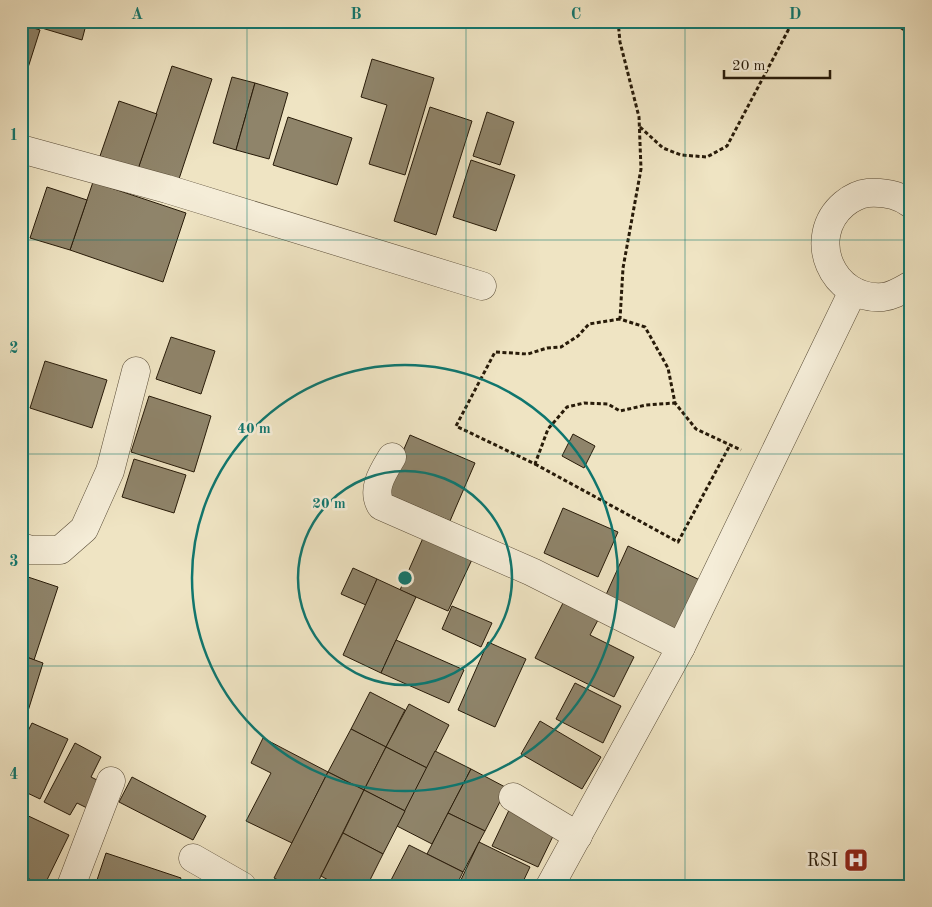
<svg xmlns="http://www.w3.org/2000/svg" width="932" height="907" font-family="'Old Standard TT',serif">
  <rect width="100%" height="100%" fill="#efe4c3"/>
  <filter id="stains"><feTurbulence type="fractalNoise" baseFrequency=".004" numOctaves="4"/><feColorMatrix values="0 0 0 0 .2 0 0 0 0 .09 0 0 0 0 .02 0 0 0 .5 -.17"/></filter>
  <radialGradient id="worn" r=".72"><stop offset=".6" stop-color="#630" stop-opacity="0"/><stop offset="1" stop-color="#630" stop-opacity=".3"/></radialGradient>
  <g fill="#8f846a" stroke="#281b09">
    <path d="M37,21H87L82,40L35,26Z"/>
    <path d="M21,24L40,30L26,74L21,72Z"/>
    <path d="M372,59L434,78L405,175L369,164L387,105L361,97Z"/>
    <path d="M172,66L212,79L178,182L138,169Z"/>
    <path d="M232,77L255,83L236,150L213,143Z"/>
    <path d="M255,83L288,93L269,159L236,150Z"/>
    <path d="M119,101L157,114L138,169L100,156Z"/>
    <path d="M430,107L472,121L436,235L394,221Z"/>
    <path d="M487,112L514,122L500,165L473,156Z"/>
    <path d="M288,117L352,138L337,185L273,165Z"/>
    <path d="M471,160L515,175L496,231L453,217Z"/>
    <path d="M93,182L186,213L163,282L70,250Z"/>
    <path d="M47,187L87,200L70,250L30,238Z"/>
    <path d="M171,337L215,351L201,394L156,379Z"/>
    <path d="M45,361L107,380L92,428L30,408Z"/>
    <path d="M149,396L211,416L194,472L131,452Z"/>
    <path d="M573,434L595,446L584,468L562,456Z"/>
    <path d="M410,435L475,463L450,521L385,493Z"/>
    <path d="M134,459L186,475L174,513L122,497Z"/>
    <path d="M563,508L618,532L598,577L544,553Z"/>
    <path d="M427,529L476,551L448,611L400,590Z"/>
    <path d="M628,546L702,581L679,631L605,597Z"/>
    <path d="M353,568L377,579L366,605L341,594Z"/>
    <path d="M21,575L28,577L21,597Z"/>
    <path d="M28,577L58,587L34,660L21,655V597Z"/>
    <path d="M377,579L416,597L381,673L343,655Z"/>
    <path d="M563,603L598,620L590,635L634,657L614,697L535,658Z"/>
    <path d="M452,606L492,623L481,647L442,629Z"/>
    <path d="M396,640L464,670L449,703L381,673Z"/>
    <path d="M488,642L526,659L495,727L458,710Z"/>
    <path d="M21,655L43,663L28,711L21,708Z"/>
    <path d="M575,683L621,706L603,743L556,719Z"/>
    <path d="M370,692L405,710L386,747L351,729Z"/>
    <path d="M409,704L449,725L427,768L386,747Z"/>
    <path d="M540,721L601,757L582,789L521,754Z"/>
    <path d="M32,723L68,739L40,799L21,790V745Z"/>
    <path d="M351,729L386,747L364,790L328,772Z"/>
    <path d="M263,738L328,772L292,843L246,821L271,773L251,763Z"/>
    <path d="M75,743L101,757L91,777L103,783L89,809L77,803L70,815L44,802Z"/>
    <path d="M386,747L427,768L405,811L364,790Z"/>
    <path d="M435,751L471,769L432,844L397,826Z"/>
    <path d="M471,769L507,788L485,831L448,813Z"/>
    <path d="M328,772L364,790L316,886H290L274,878Z"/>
    <path d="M132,777L206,816L193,840L119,802Z"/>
    <path d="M364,790L405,811L383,854L343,833Z"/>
    <path d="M510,808L556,830L538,867L492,846Z"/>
    <path d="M22,813L69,835L44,886L21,875Z"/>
    <path d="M448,813L485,831L463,872L427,854Z"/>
    <path d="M343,833L383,854L367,886H339L321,876Z"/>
    <path d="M479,842L530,867L521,886H458Z"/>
    <path d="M409,845L463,872L456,886H388Z"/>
    <path d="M106,853L181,878L178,886H95Z"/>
  </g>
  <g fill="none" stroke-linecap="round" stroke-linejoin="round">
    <g stroke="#5a4d38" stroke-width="29">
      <g id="street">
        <path d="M21,149L167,189L482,286"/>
        <path d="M911,204C898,194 884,192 868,193C859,194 850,199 844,204C805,237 832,301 883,297C893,296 902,290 911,285"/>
        <path d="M392,457C383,472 371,489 381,506L532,572L681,647L550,886"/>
        <path d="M21,547L31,550H60L84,529L110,471L136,371"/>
        <path d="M681,647L853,291"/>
        <path d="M513,797L578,836"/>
        <path d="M193,858L242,886"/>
        <path d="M71,886L111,781"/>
      </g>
    </g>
    <g stroke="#281b09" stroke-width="3" stroke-dasharray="4 2.5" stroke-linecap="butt">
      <path d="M618,21L620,42L639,117L641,169L623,268L620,319L645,327L668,368L675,403L696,429L741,450"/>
      <path d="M890,21L911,34"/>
      <path d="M640,127L663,148L681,155L707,157L727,146L793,21"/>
      <path d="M620,319L589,324L578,336L561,347L547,348L528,354L495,352L456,426L535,464L548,429L567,407L584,403L608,404L620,411L646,405L675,403"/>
      <path d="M535,464L678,542L730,445"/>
    </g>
    <use href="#street" stroke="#f5edd8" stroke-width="28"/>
  </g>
  <path fill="none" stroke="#0f766e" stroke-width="1" stroke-opacity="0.55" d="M247,21V886M466,21V886M685,21V886M21,240H911M21,454H911M21,666H911"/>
  <g fill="none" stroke="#0f766e" stroke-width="2.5">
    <circle cx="405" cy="578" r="107"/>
    <circle cx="405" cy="578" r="213"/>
  </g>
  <defs>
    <g id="hospital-square" transform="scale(1.25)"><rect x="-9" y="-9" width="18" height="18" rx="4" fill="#8f2418" stroke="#f5edd8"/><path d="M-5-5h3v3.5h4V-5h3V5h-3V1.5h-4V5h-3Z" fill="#fff"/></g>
  </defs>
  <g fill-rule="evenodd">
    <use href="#hospital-square" x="856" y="860"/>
  </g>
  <g text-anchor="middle" stroke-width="5" stroke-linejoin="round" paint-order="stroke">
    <g font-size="18" fill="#281b09" stroke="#f5edd8" text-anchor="end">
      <text x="838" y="866">RSI</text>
    </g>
  </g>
  <circle cx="405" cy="578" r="8" fill="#0f766e" stroke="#f5edd8" stroke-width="2.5"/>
  <g font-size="15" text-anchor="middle" font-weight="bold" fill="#0f766e" stroke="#f5edd8" stroke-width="5" stroke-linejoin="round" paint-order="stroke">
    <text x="254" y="433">40 m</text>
    <text x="329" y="508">20 m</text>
  </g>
  <rect width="932" height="907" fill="none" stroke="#efe4c3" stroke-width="55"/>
  <path d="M724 70v8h106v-8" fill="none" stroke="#281b09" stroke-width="2.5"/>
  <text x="732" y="70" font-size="15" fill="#281b09" stroke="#f5edd8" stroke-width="4" paint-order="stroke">20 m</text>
  <rect x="28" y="28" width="876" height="852" fill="none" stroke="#0f766e" stroke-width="2"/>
  <g font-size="16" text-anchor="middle" font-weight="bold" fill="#0f766e">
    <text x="137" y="19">A</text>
    <text x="356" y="19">B</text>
    <text x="576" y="19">C</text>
    <text x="795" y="19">D</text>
    <text x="14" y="140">1</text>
    <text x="14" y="353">2</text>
    <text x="14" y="566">3</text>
    <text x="14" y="779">4</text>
  </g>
  <rect width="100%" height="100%" filter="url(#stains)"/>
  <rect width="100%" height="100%" fill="url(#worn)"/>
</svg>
